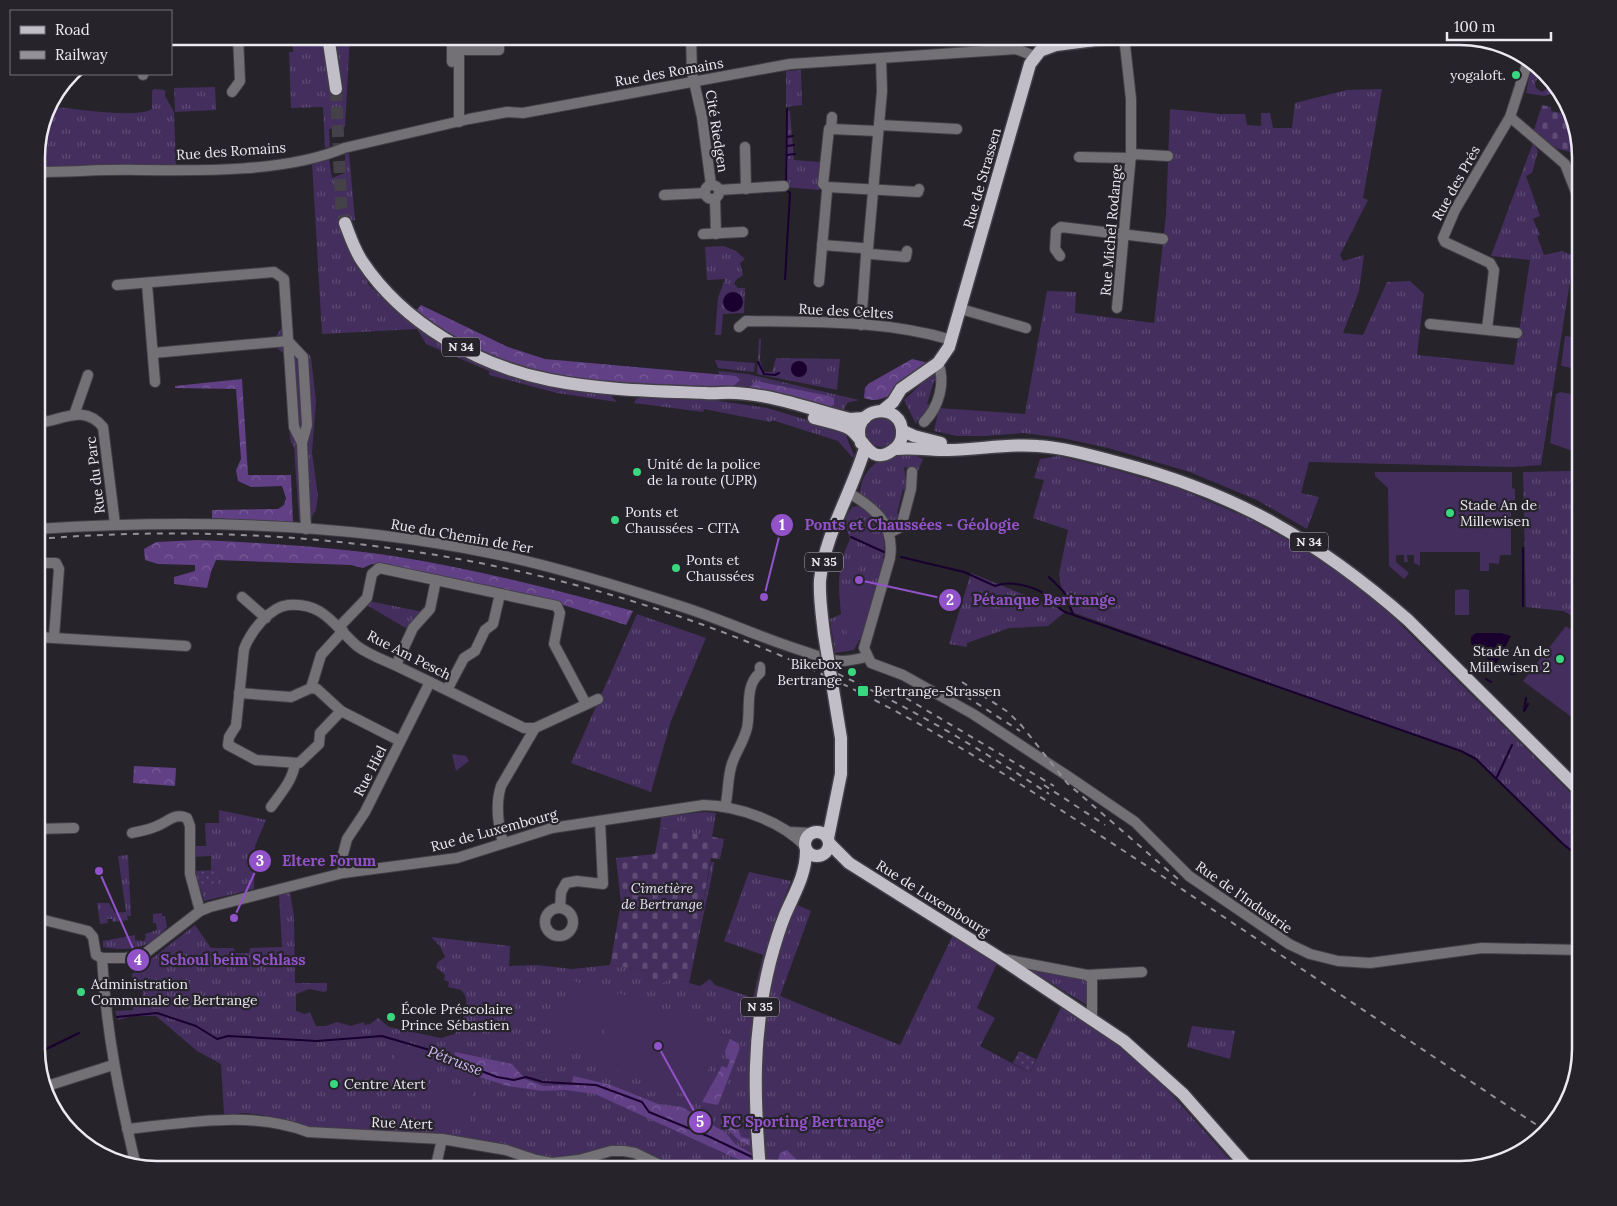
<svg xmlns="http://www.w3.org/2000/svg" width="1617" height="1206" font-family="Lora,serif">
  <defs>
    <pattern id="grass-tufts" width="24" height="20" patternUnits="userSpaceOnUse" patternTransform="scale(1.25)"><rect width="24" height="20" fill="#442e5e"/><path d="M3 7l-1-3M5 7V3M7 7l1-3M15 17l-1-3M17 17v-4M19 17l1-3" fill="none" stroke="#5f4c75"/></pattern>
    <pattern id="forest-crowns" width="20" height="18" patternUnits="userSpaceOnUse" patternTransform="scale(1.25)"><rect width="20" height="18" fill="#614086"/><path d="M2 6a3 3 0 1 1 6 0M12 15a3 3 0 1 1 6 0" fill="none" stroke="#785c97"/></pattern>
    <pattern id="cemetery-stones" width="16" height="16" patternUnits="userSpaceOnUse" patternTransform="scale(1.25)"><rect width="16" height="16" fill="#442e5e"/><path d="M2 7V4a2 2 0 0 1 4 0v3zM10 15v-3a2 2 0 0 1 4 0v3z" fill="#5f4c75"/></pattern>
    <pattern id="garden-dots" width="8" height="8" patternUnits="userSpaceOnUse" patternTransform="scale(1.25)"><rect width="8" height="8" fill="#442e5e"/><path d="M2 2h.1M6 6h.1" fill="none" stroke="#5f4c75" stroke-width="1.8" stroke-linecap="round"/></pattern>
  </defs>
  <rect width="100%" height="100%" fill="#26232b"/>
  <g fill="url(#grass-tufts)">
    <path d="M292,36H321L342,89L334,36H350L345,127L329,129L330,147L325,148L323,107L291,108L289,52H293Z"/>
    <path d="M1534,69L1541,70L1538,71L1540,76L1535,82L1536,88L1542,92L1550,86L1555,87L1553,93L1544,96L1526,93L1530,72Z"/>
    <path d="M801,70L802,105L786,107V71Z"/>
    <path d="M215,87L216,110L175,112L174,88Z"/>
    <path d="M154,89L165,90V96L174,112L176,165L37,167V148L48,106C69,108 136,119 152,109V91Z"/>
    <path d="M1382,89L1363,198L1368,200L1340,255L1343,261L1364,255L1359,291L1343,333L1363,335L1387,282L1410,281L1424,294L1417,355L1514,365L1530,260L1491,256L1533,143L1538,151L1532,173L1526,176L1540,216L1533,219L1540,235L1537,236L1544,255L1562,251L1574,256L1541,465L1514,467L1309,462L1301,493L1319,497L1307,529L1257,500L1190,472L1108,448L1062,438L1024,433L985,436H957L934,431L939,408L1025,414L1047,291L1076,292L1075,313L1154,323L1166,215L1170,109L1221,114H1245L1247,125L1261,126V113H1270L1273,128H1292L1295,103L1347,90Z"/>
    <path d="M786,110L790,111L794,160L820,162L819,190L785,187Z"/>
    <path d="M349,153L355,220L345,223L341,228L347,246L369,285L392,307L425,330L609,394L617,402L557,393L489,375V371L426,344L417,329L322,334L312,162L329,159L332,178L345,173V154Z"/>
    <path d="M724,246L736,251L745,259L740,263L743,275L736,280L734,284L738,288H745L744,313L723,314L721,335H715L718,298L725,279L707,280L705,247Z"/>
    <path d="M282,328H287L289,341L301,353H308L311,357L316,401L312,452L318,496L316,510L311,518L299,519L294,448L290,439L284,354L277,348L276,336Z"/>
    <path d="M759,339H761L760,360L764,372H772L776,358L840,359L837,390L757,374Z"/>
    <path d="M715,360L755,363L754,372L718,368Z"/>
    <path d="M718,371L748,374L859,400L847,403L842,413L751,392L729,390L736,376H720Z"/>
    <path d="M934,372H938L939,381H934L927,404L933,405L918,419L916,424L904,400Z"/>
    <path d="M644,396L719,401L767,408L844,431L854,455L853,458L838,441L772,420L771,422L704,409L703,412L634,403L636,399Z"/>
    <circle cx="881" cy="432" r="15"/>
    <path d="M907,452L923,459L918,471L904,467L908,492L903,489L897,513L901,516L895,525L890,523L879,507L860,494C861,468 883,453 907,452Z"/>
    <path d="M1058,456L1109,468L1178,488L1248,518L1300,547L1346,578L1390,614L1581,803V861L1474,756L1072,612L1061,587L1059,574L1068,530L1033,518L1044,480L1034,478L1040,459Z"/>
    <path d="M1570,471L1581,475V620L1563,611L1526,607L1523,472Z"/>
    <path d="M859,506C870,513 883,525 884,539C887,567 870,607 862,634L854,650L835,653L830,619L841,614C838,583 837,567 850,539L844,520L852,507Z"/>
    <path d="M971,573L1057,608L1065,612L1048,626L1009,628L967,643V647L949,644Z"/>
    <path d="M369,601L423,612L409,630L365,604Z"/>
    <path d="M637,614L706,638L671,721L651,792L571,763Z"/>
    <path d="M219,810L266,820L255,846L254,889L204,901L201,889L196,887L215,870H211V856L193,857L192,846H206L205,823H219Z"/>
    <path d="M704,812L716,813L712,837L660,827L661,817Z"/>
    <path d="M128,855L131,916H127L128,920L113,922L112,919H107L108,923L100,924L97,903H109L115,913L126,912L118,856Z"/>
    <path d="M711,862H714L713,870L689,983L700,986L710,979L715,985L753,998L763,955L724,941L749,872L791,881L784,899L811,911L780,996L900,1045L953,935L997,963L977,1008L995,1018L980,1046L1030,1073L1062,1005L1124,1049L1158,1079L1239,1170H810L805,1168L787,1150L779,1160L766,1159V1153L759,1149L766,1170H670L635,1153L566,1162L506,1150L264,1121V1115L244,1113L224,1115L221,1064L197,1051L156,1016H133L118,1020L115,1011L133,1010V999H143L142,988H133L132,974L195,925L211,948H234L235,953H249L250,948L282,947L279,895L290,892L294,917L295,983H327V990L325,992L309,989L296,994V1011L305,1014L310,1012L316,1026H326L337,1022L351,1026L364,1022V1025L370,1024L378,1018L389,1027L441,1038L455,1034C462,1023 473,1001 461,990L448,987L449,982L444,980L445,975L436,967L438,962L445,957L440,946L431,937L510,946L509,966L536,965L572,969L610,965L652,972L688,982Z"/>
    <path d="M162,913V916H165L167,927C150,949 129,952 103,947V941L135,935V940L144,941L146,937L145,934L157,930L156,923H153V914Z"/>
    <path d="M1028,969L1087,980L1089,985L1087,1005Z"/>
    <path d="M1192,1026L1235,1031L1230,1059L1187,1047Z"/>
  </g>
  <g fill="url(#forest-crowns)">
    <path d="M421,305L508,347L545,359L736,376L740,380L729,390C657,385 576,387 508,364C474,352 444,332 415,312Z"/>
    <path d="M912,359L929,363C912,377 888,408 864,398L865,388L868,384Z"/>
    <path d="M242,379L248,475H291L293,523L212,518V510L278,509L284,505L286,498L282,486L251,487L238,481L236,470L241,459L236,389L175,388V386C197,384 219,381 242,379Z"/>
    <path d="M756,381L829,396L834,398V405L822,409L751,392L750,387Z"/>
    <path d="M198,540C266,543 333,547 399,557C479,570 556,590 633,611L626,625L557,603L372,564L363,568L351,565L216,560L211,572L207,588L174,584V577L195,571V565L158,564L145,560L144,549L156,542Z"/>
    <path d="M134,766L176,768L175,786L133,783Z"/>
    <path d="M730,1039L737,1043L740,1048L718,1105L702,1102L722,1066L727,1068L730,1060L726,1058L725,1051Z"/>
    <path d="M455,1052L512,1064L525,1079L544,1086L573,1085V1076L611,1085L658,1104L682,1107L726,1133L735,1144L751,1153L752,1163L735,1158L595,1094L565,1090L542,1091L508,1086L457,1070L454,1065Z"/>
    <path d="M721,1121L738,1128L741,1137L750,1139V1146C734,1140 734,1132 721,1124Z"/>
    <path d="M787,1150L805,1168L810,1170H767L766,1159L778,1160L780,1153Z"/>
  </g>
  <g fill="url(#cemetery-stones)">
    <path d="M1568,103L1581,156V188L1573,166L1575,153L1558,149L1533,133L1542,105L1551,107V111L1561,113L1563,107Z"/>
    <path d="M660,827L724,839L720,859L711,858L689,982L669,978L664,984L660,985L653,981L652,972L610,965L621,903L616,858L655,854Z"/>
  </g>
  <g fill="url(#garden-dots)">
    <path d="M215,870L218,884L196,887L193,871Z"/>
    <path d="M1019,1051L1036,1059L1030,1073L1013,1063Z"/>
  </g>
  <g fill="#442e5e">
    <path d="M1565,336L1581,338L1577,369L1561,366Z"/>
    <path d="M1561,392L1581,396V454L1550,443L1556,394Z"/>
    <path d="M1375,472H1512V488L1515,489V500H1511V555H1500L1499,564L1489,563V571H1480V552H1420V566L1414,563V555H1407L1408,562H1404V555H1396V562L1409,573L1404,579L1389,566L1388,488L1375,476Z"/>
    <path d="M1581,512V543L1563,540Z"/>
    <path d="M850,556L855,558L861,578L877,583L860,640L848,642L846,629L837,621L841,614V606L854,598L851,596L854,581L845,579Z"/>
    <path d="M1464,589L1469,590V615H1455V590Z"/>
    <path d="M1566,626L1581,637V724L1523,681Z"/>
    <path d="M452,754L466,756L469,761L456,771Z"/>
    <path d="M571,980L614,996L592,1058L548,1043Z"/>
    <path d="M618,993L722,1030L698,1099L594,1062Z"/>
    <path d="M395,1053L430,1055L428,1094L392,1092Z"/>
    <path d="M250,1057L258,1060L257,1080L252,1082L244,1079L245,1059Z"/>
    <path d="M434,1084L473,1087L470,1125L431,1122Z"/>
  </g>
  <g fill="#19002f">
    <circle cx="733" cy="302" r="10"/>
    <circle cx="799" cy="369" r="8"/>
    <path d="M1476,633H1501L1511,636L1496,664L1490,662L1471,643V637Z"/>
  </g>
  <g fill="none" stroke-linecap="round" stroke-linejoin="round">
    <g stroke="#19002f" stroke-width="2">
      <path d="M787,137L793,136"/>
      <path d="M787,146L794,145"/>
      <path d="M787,155L795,154"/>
      <path d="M786,184L787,109"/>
      <path d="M785,279L790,193L786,190"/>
      <path d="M758,362L764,374L775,375L779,373"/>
      <path d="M851,537L884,552"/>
      <path d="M1523,548V606"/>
      <path d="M901,557L964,572L995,586C1010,580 1034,586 1048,596C1056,601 1056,608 1065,612L1461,751L1476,759L1563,844L1581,858"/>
      <path d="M1049,577L1064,592L1073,614"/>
      <path d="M1520,647L1522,653"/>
      <path d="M1512,663L1514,667"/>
      <path d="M1511,674H1515"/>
      <path d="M1486,679L1491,682"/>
      <path d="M1525,710L1528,704"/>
      <path d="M1524,711L1526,698"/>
      <path d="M1497,777L1512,745"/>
      <path d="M117,1017L157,1013L196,1026L217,1039L228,1036L317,1041L382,1036L457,1058L468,1066L497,1077L514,1080L526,1077L543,1082L596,1085L642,1102L649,1112L710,1137L754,1158"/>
      <path d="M36,1054L79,1033"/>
      <path d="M765,1163L780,1170"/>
    </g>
    <path stroke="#444149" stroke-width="12" stroke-dasharray="12 6" stroke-linecap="butt" d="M336,89L341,204L345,223"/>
    <g stroke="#423f47" stroke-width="12">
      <g id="minor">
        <path d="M452,36V62"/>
        <path d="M691,36L692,73L702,117L711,185"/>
        <path d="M143,75V74"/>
        <path d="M232,92L240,81L238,36"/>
        <path d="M1510,117L1565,164L1581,205"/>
        <path d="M459,122V50H499V36"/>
        <path d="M879,125L957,129"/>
        <path d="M831,129L877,131"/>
        <path d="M745,147L746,189"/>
        <path d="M1131,154L1168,156"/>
        <path d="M1079,157L1131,158"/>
        <path d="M37,172C71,172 106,169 140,170C201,171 288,172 344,148L469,119L507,112L523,113L790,64L1016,49L1034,56"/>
        <circle cx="712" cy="192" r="7"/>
        <path d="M827,187L918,192L919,189"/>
        <path d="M719,190L784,186"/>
        <path d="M664,195L705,193"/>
        <path d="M715,199L716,234"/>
        <path d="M703,234L743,232"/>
        <path d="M822,245L862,248L871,254L906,257L907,251"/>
        <path d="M1060,256L1055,249L1056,231L1061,227L1163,239"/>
        <path d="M819,282L827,191V187L823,184L829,129H831L832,117"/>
        <path d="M147,284L155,382"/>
        <path d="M117,285L274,272L284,279L294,427L302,443"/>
        <path d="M1117,308L1131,154V99L1124,36"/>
        <path d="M961,309L1026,328"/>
        <path d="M1430,324L1517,333"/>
        <path d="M861,325L866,255L868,248L882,91L881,58"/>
        <path d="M739,327L746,321C814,322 885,320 952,340"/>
        <path d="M1487,329L1494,270L1490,263L1445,242L1443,238L1455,210L1510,117L1529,58"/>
        <path d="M288,341L303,357L307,425L302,443L306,529"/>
        <path d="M153,353L288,341"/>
        <path d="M74,415L88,375"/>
        <path d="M924,422C939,407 946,382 938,363"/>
        <path d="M37,423C62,421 83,403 103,427L115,524"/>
        <path d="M849,493C875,508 895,525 890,558L864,648L871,663L903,675L973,714L1069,777L1135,822L1189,876L1289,944L1310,954L1338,961L1370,963L1482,948L1581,950"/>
        <path d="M37,529C189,519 345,522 495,554C558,567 619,586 680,606C721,619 759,637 800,650C813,654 828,661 841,661C850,661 858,659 866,657"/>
        <path d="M889,533L901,527L911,489L912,472"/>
        <path d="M37,563H56L59,569L54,637"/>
        <path d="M242,597L266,618"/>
        <path d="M339,627L367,598L372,574L379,568L557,606L560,613L554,644L586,704"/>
        <path d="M37,637L186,646"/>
        <path d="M396,665L413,628L430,609L436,580"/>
        <path d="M311,688L321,655L343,631"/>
        <path d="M447,690L464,658L475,651L485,630L493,624L500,594"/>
        <path d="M239,693L291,697L311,688L317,689L341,711L400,741"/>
        <path d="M341,711L320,733L319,744L299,763L256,760L228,745L229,737L236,726L244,649C250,633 269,607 288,605C324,602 334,626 357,646C370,656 390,662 405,670C445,689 485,709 524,728H535"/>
        <path d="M271,807C281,793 293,780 295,763"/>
        <path d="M725,807C729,792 727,775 733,761C738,748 743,743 747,728C751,711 744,685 760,673V667"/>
        <path d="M37,829L74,828"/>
        <path d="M790,832L811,833"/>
        <path d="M132,833C140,831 149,830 157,826C168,822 175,812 187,818L190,826V874L200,911"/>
        <path d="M503,843C498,824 495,805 501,786L535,728L598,699"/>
        <path d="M343,873V854L347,839L365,812L430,682"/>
        <path d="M560,908L561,892L566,883L577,881L603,884L600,821"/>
        <circle cx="559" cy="922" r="14"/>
        <path d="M36,918L88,931L93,937L96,955L102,958H125L143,955L200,911L210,907L343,873L457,858L552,828L704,805C738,806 781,821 805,846"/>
        <path d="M102,958C106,1031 119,1095 136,1166"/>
        <path d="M1004,959L1087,975L1092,979V1017"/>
        <path d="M1087,975L1142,972"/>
        <path d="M44,1087L113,1065"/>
        <path d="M127,1129C187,1123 251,1110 308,1132L442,1139L506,1150L536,1160L552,1163L579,1160L611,1151H624L635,1153L670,1170"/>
        <path d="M435,1170L442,1139"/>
      </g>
    </g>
    <g stroke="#423f47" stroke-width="15">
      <g id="major">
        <path d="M328,36L336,89"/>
        <path d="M345,223C350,236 354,249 362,261C403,323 478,366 550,380C600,390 654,391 705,393C715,394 726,392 736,393C774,395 814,410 850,419L865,418"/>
        <path d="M882,411L893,402L901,389L938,363L949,347L1030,64L1040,51L1056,45L1126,36"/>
        <path d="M814,418C825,421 838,423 848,428C863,435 869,468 893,450C899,446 902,441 902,434C904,400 848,405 861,443"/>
        <path d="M903,431L914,436L941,443"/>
        <path d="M895,449C913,447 930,450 948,450C978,450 1008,443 1038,446C1066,448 1093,456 1120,463C1236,493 1318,541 1408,620L1581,792"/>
        <path d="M824,634C822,616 819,598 820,580C825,534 852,492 865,448"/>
        <circle cx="817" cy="844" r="12"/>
        <path d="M828,838L841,774V738"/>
        <path d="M829,843L849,863L1000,958L1124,1041L1183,1094L1250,1170"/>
        <path d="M760,1170C754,1097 752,1034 770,962C774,947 779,930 785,915C794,894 806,875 806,851"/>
      </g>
    </g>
    <use href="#minor" stroke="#737175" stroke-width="10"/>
    <use href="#major" stroke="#c2bec8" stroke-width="12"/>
    <g stroke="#949198" stroke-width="2" stroke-dasharray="6 6" stroke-linecap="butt">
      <path d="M37,539C306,517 580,560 826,676C941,730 1049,802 1156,872C1286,958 1415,1045 1546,1131"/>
      <path d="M838,674C911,708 982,750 1049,794"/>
      <path d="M962,682L1008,712L1022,726L1067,783L1179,880"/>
      <path d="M956,690L1020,731"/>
      <path d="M906,698L1054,786"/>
      <path d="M1044,785L1105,825"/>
    </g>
    <g stroke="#423f47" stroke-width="15" stroke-linecap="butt">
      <path id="major-bridge" d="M824,634L841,738"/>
    </g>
    <use href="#major-bridge" stroke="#c2bec8" stroke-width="12"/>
  </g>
  <g fill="#39d87f" stroke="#26232b" stroke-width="2">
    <circle cx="1516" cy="75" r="5"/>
    <circle cx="637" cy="472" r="5"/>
    <circle cx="1450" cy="513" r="5"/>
    <circle cx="615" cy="520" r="5"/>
    <circle cx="676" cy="568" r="5"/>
    <circle cx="1560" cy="659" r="5"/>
    <circle cx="852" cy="672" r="5"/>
    <rect x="857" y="685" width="12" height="12" rx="2.5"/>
    <circle cx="81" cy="992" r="5"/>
    <circle cx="391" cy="1017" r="5"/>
    <circle cx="334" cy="1084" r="5"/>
  </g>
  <g text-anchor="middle" stroke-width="4.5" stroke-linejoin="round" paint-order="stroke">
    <g fill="#26232b" stroke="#b1aeb5" stroke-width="1">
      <rect x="442" y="337.5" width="38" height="19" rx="4"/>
      <rect x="1290" y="532.5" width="38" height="19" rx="4"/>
      <rect x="805" y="552.5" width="38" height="19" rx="4"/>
      <rect x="741" y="997.5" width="38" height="19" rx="4"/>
    </g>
    <g font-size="12" font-weight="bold" fill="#eceaf0">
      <text x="461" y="351">N 34</text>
      <text x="1309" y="546">N 34</text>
      <text x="824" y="566">N 35</text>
      <text x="760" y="1011">N 35</text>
    </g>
    <g font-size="14" fill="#eceaf0" stroke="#26232b">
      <text transform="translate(669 72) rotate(-10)" y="5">Rue des Romains</text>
      <text transform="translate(717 131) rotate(81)" y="5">Cité Riedgen</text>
      <text transform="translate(231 151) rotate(-4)" y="5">Rue des Romains</text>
      <text transform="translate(982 178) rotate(-74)" y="5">Rue de Strassen</text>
      <text transform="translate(1456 183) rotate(-61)" y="5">Rue des Prés</text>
      <text transform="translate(1111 230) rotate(-85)" y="5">Rue Michel Rodange</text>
      <text transform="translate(846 311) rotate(3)" y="5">Rue des Celtes</text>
      <text transform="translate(95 475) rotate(-97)" y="5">Rue du Parc</text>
      <text transform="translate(462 536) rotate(10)" y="5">Rue du Chemin de Fer</text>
      <text transform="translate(409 655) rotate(27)" y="5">Rue Am Pesch</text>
      <text transform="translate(370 771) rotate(-63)" y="5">Rue Hiel</text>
      <text transform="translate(494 830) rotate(-15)" y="5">Rue de Luxembourg</text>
      <text transform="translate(1244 897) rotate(35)" y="5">Rue de l'Industrie</text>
      <text transform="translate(933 898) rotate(32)" y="5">Rue de Luxembourg</text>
      <text transform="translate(402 1123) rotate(2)" y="5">Rue Atert</text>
    </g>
    <g font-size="14" fill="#eceaf0" stroke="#26232b" text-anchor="start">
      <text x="1506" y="80" text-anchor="end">yogaloft.</text>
      <text x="647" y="469">Unité de la police<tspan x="647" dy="16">de la route (UPR)</tspan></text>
      <text x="1460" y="510">Stade An de<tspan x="1460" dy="16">Millewisen</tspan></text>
      <text x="625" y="517">Ponts et<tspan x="625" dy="16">Chaussées - CITA</tspan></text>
      <text x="686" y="565">Ponts et<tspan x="686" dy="16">Chaussées</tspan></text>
      <text x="1550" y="656" text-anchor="end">Stade An de<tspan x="1550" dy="16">Millewisen 2</tspan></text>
      <text x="842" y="669" text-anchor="end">Bikebox<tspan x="842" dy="16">Bertrange</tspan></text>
      <text x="874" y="696">Bertrange-Strassen</text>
      <text x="91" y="989">Administration<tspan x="91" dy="16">Communale de Bertrange</tspan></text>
      <text x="401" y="1014">École Préscolaire<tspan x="401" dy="16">Prince Sébastien</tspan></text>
      <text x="344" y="1089">Centre Atert</text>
    </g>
    <g font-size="14" font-style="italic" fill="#e7dff3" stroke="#26232b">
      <text x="662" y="893">Cimetière<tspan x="662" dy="16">de Bertrange</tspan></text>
    </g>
    <g font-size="15" font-style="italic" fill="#d4bbf7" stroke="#26232b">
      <text transform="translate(455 1061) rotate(21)" y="5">Pétrusse</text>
    </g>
  </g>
  <path d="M0 0H1617V1206H0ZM157 45H1460A112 112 0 0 1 1572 157V1049A112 112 0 0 1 1460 1161H157A112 112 0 0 1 45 1049V157A112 112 0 0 1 157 45Z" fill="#26232b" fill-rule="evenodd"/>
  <path fill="none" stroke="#eceaf0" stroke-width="2.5" d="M157 45H1460A112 112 0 0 1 1572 157V1049A112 112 0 0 1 1460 1161H157A112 112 0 0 1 45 1049V157A112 112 0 0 1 157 45Z"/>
  <path fill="none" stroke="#9252c9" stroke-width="2" d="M764 597L782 525M859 580L950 600M234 918L260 861M99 871L138 960M658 1046L700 1122"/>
  <g fill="#9252c9" stroke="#26232b" stroke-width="2">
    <circle cx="764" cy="597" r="5"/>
    <circle cx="859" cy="580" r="5"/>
    <circle cx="234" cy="918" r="5"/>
    <circle cx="99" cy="871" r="5"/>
    <circle cx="658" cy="1046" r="5"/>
    <circle cx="782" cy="525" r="12"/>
    <circle cx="950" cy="600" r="12"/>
    <circle cx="260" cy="861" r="12"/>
    <circle cx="138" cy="960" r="12"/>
    <circle cx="700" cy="1122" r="12"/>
  </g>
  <g font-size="15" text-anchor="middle" font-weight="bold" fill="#fff">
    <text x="782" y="530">1</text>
    <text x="950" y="605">2</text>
    <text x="260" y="866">3</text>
    <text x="138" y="965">4</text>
    <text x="700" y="1127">5</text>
  </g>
  <g font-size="15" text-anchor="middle" font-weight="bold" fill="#9252c9" stroke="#26232b" stroke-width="4.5" stroke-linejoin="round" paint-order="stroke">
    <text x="912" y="530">Ponts et Chaussées - Géologie</text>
    <text x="1044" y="605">Pétanque Bertrange</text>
    <text x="329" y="866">Eltere Forum</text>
    <text x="233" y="965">Schoul beim Schlass</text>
    <text x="803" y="1127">FC Sporting Bertrange</text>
  </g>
  <rect x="10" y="10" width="162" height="65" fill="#26232b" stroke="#75737a"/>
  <rect x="20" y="26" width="25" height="8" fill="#c2bec8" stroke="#75737a"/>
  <text x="55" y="35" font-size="15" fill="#eceaf0">Road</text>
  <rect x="20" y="51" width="25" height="8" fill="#949198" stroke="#75737a"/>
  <text x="55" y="60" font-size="15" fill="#eceaf0">Railway</text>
  <path d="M1447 32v8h104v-8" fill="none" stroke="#eceaf0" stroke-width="2.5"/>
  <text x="1454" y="32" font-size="15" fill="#eceaf0" stroke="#26232b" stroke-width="4" paint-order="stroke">100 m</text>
</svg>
